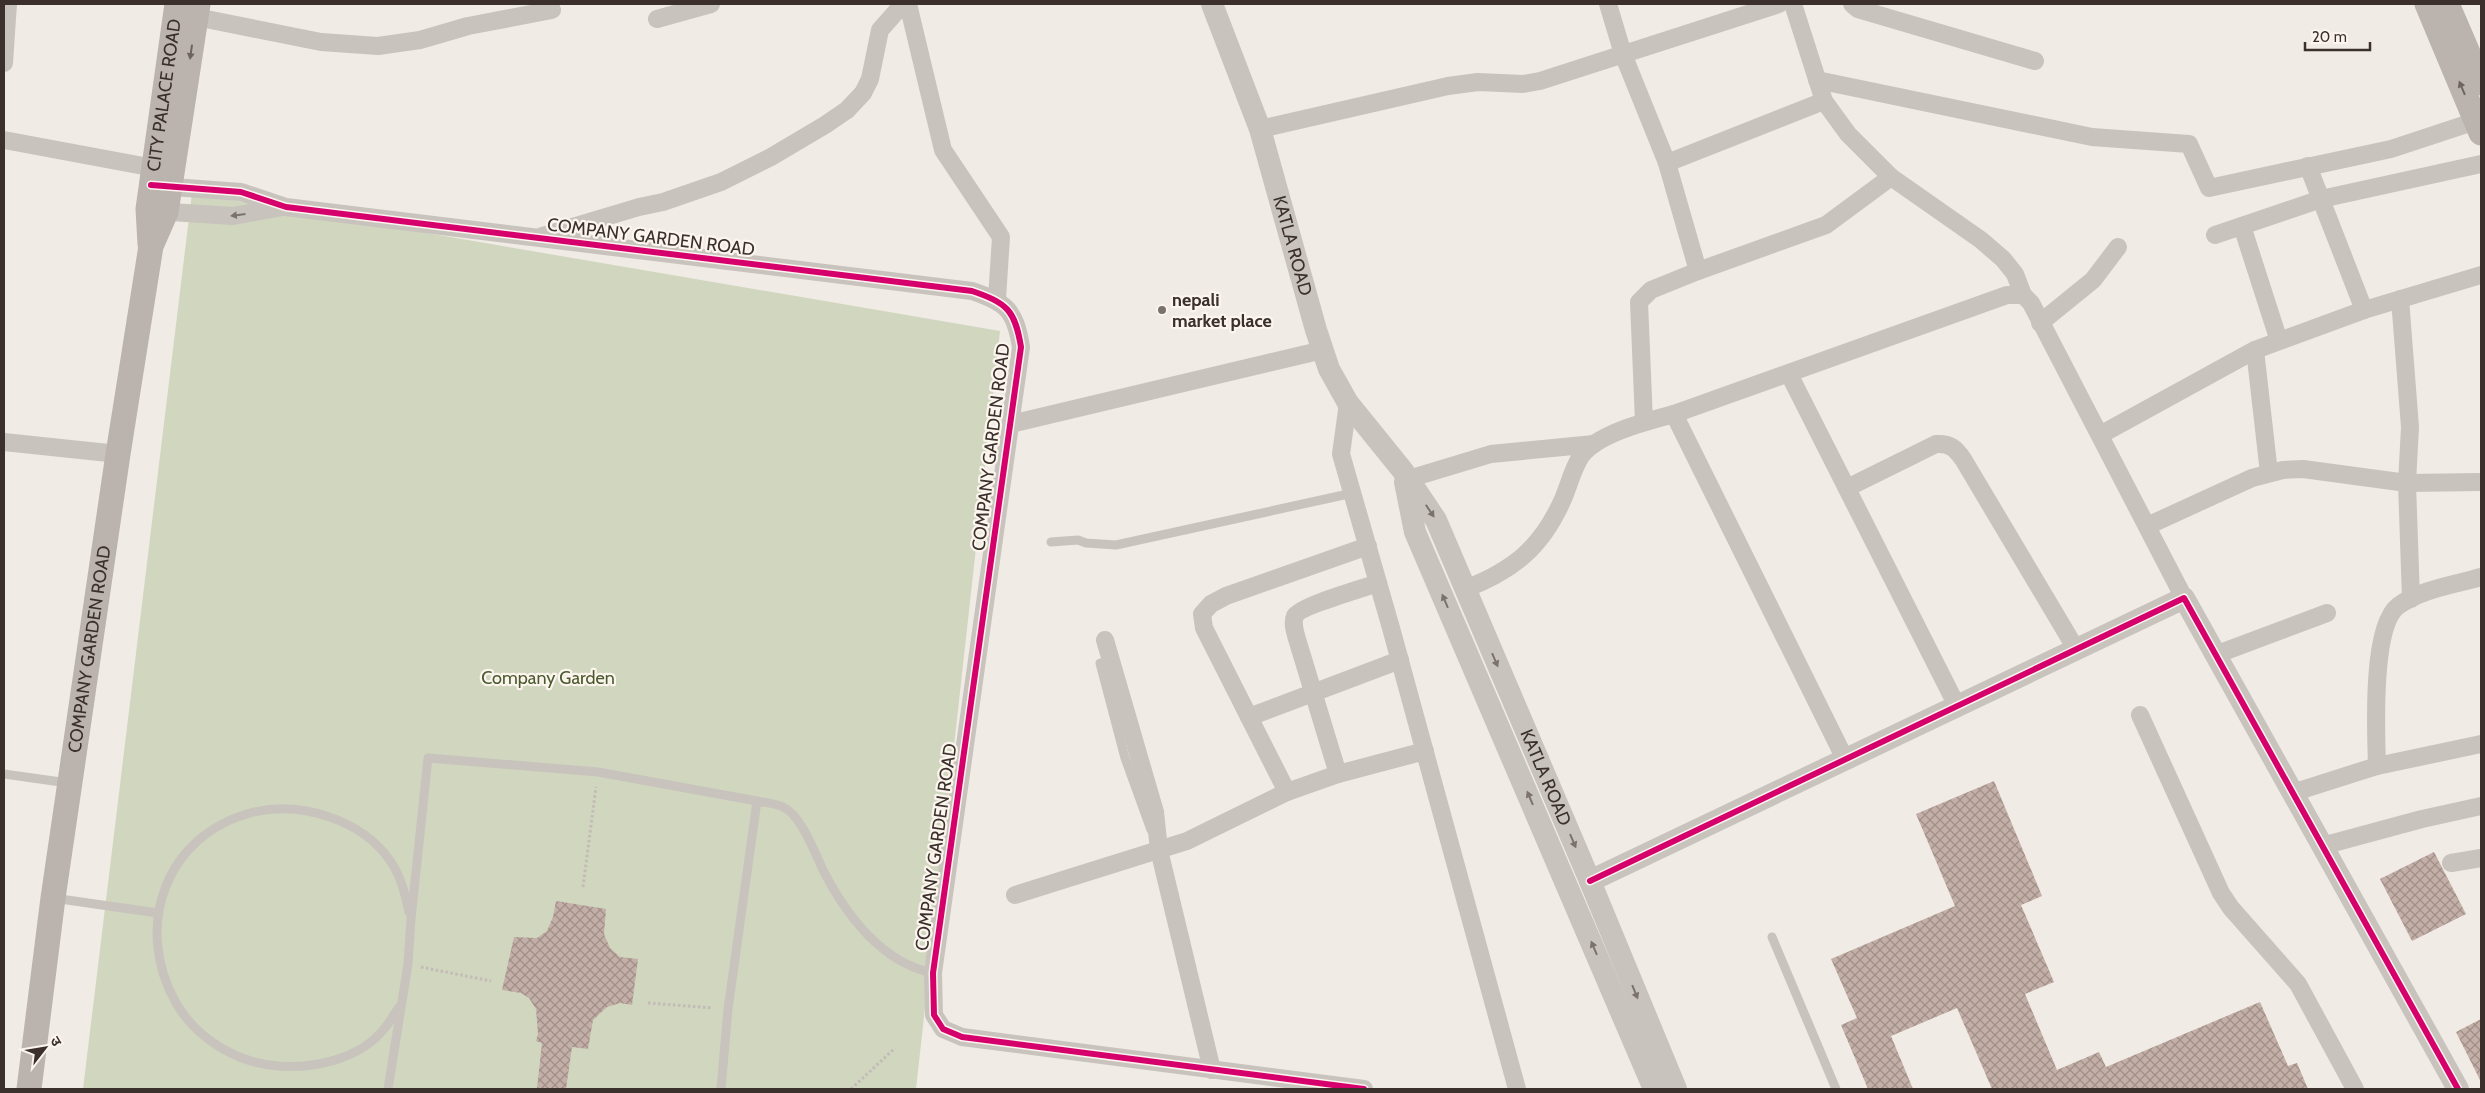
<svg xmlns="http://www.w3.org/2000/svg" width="2485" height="1093" font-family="Cabin,'Noto Sans Devanagari',sans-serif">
  <defs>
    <pattern id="building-cross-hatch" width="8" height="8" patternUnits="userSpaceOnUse" patternTransform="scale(1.25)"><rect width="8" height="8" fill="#c3afa7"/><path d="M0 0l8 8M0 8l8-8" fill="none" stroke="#a08f88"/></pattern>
  </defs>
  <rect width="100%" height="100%" fill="#f0ebe5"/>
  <path fill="#d1d6bf" d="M192,193L1000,331L916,1089H83Z"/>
  <g fill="url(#building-cross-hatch)">
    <path d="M1994,781L2042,896L2021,905L2054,982L2025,994L2057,1070L2099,1052L2106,1067L2260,1002L2288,1066L2297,1063L2308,1089H1992L1957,1008L1891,1036L1913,1089H1868L1841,1025L1857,1018L1831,959L1955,906L1916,814Z"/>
    <path d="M2434,852L2466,914L2412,941L2380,879Z"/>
    <path d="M556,901L606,909L604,934L610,948L620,957L638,959L632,1005L620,1003L607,1007L593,1020L588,1049L572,1047L566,1089H537L542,1043L536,1041L538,1034L536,1009L529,998L521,993L502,990L514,937L537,938L547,931L553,917Z"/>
    <path d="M2481,1019V1082L2456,1032Z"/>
  </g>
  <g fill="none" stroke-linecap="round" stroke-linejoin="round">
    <g stroke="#c2bbb6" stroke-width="3" stroke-dasharray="2.5 2.5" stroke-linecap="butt">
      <path d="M583,887L596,787"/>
      <path d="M421,967L491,981"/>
      <path d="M648,1003L713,1008"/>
      <path d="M851,1089L895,1048"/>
    </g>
    <g stroke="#c9c3be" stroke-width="9">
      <path d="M1051,542L1078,540L1086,543L1116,545L1353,493"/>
      <path d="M1100,663L1125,758L1151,830"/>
      <path d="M4,774L68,783"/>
      <path d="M757,801C765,803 775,803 783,807C801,815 815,853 823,870C846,915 882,963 933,973"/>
      <path d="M53,898L158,913"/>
      <path d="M1772,937L1836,1089"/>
      <path d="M399,1007C394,1014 390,1022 384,1029C360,1059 314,1069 278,1066C237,1063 197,1039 176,1003C133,927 165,834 254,812C302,801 363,820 391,862C401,877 405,894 409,912"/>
      <path d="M388,1089L408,964L411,919L428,758L598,772L757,801L728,1009L721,1089"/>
    </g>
    <g stroke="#c9c3be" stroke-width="18">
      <path d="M908,4L943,150L1001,237L997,299"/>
      <path d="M1608,4L1623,54L1667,163L1698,271L1651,290L1639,302L1644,422"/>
      <path d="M1793,4L1824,101L1848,134L1891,177L1981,240L2003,259L2015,274L2023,295"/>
      <path d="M1852,4L1858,9L2035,61"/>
      <path d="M196,17L321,42L378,46L420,40L468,26L552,10"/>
      <path d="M657,19L711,4"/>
      <path d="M4,63L8,4"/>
      <path d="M1817,80L2092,137L2189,144L2209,188L2391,149L2476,121"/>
      <path d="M1260,129L1448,86L1478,82L1523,84L1540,81L1779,4"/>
      <path d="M4,140L165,170"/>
      <path d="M1667,163L1824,101"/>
      <path d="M2308,166L2364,310"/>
      <path d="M159,186L241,192L286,207L972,291C1007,303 1015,310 1021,347L933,973L934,1015L943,1029L962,1037L1364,1089"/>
      <path d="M155,211L233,216L283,207"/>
      <path d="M2242,226L2279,341"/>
      <path d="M2215,235L2321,199L2481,164"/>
      <path d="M542,236L639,207L663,202L721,182L771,157L825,125L847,110L863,93L870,79L880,30L903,4"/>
      <path d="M1698,271L1826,225L1891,177"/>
      <path d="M2400,299L2410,427L2407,483L2411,599"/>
      <path d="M2040,323L2093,280L2118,247"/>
      <path d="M2255,350L2269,473"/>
      <path d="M1789,374L1957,706"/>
      <path d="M1348,403L1341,454L1391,628L1517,1089"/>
      <path d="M1674,414L1845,759"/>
      <path d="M1011,424L1323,350"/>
      <path d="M2100,435L2255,350L2364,310L2481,275"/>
      <path d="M4,442L118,454"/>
      <path d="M1405,480L1491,454L1594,444"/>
      <path d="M1847,488L1936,444C1950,443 1955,448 1963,459L2076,649"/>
      <path d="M2147,526L2252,478L2283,470L2303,469L2407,483L2481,482"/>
      <path d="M1465,589C1514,570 1542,547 1563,499C1569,485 1573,468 1581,456C1598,433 1648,421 1674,414L2007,295H2023L2031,303L2184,598"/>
      <path d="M1105,640L1155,812L1159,850L1212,1070"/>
      <path d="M2215,655L2327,613"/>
      <path d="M2140,715L2221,893L2231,908L2298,984L2355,1089"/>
      <path d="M1249,717L1400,660"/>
      <path d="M2377,766C2376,732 2371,627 2398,606C2421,589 2454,585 2481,577"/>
      <path d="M1338,774L1297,639C1295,632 1292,623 1295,616C1300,606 1364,588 1378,583"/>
      <path d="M1287,792L1204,628L1202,614L1211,604L1226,596L1368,546"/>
      <path d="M2292,793L2377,766L2481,744"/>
      <path d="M2322,846L2422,819L2481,806"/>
      <path d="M2451,863L2481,858"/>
      <path d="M1015,895L1187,841L1287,792L1338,774L1425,751"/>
    </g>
    <g stroke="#c9c3be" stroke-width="22">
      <path id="s1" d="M1212,4L1260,129L1316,330L1329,369L1348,403L1403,471L1436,520L1590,881L1676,1089"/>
      <path d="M1405,482L1415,532L1654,1089"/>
      <path d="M1590,881L2184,598L2458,1089"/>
    </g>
    <g stroke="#bab3ae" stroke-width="25">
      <path d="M2427,4L2481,133"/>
      <path d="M2447,4L2481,83"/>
      <path id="s2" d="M150,244L148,209L177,4"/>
      <path id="s3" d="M29,1089L53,898L118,454L151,246L166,212L198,4"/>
    </g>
    <g stroke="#fbf5ee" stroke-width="9">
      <g id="cycleway">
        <path d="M151,185L241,192L286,207L972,291C1007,303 1015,310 1021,347L933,973L934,1015L943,1029L962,1037L1364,1089"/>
        <path d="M1590,881L2184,598L2458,1089"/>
      </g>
    </g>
    <use href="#cycleway" stroke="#d6006c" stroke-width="6"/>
  </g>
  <defs><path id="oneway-solid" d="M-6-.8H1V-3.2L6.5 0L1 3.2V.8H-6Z" transform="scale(1.25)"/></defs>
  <g fill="#6e645f">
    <use href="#oneway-solid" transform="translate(191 52) rotate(98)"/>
    <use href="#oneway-solid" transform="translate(2462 88) rotate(-113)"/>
  </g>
  <g fill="#7b726d">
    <use href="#oneway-solid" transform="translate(238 215) rotate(173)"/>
    <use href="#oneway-solid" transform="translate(1430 511) rotate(56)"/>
    <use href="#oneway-solid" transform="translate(1445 601) rotate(-113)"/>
    <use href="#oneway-solid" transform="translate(1495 660) rotate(67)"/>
    <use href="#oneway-solid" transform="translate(1530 798) rotate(-113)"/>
    <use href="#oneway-solid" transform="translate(1573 841) rotate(67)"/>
    <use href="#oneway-solid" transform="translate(1594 948) rotate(-113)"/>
    <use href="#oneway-solid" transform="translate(1635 992) rotate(68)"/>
  </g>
  <circle fill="#7a716c" stroke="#fbf5ee" stroke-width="2" cx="1162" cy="310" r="5"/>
  <g text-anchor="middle" stroke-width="4.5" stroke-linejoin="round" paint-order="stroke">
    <g font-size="18" fill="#3b302b" stroke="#fbf5ee">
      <text dy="6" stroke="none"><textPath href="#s2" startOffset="150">CITY PALACE ROAD</textPath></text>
      <text transform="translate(651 237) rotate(7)" y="6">COMPANY GARDEN ROAD</text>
      <text dy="6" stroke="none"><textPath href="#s1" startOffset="255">KATLA ROAD</textPath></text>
      <text transform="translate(991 447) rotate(-83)" y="6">COMPANY GARDEN ROAD</text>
      <text dy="6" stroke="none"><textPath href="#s3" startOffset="444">COMPANY GARDEN ROAD</textPath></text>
      <text dy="6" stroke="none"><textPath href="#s1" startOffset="849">KATLA ROAD</textPath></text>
      <text transform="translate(936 847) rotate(-82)" y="6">COMPANY GARDEN ROAD</text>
    </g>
    <g font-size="18" font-weight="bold" fill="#3b302b" stroke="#fbf5ee" text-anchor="start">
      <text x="1172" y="306">nepali<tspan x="1172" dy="21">market place</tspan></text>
    </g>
    <g font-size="18" fill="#4a5a2e" stroke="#fbf5ee">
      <text x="548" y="684">Company Garden</text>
    </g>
  </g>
  <rect width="2485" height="1093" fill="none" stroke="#3b302b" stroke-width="10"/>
  <g transform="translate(45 1048) rotate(59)" stroke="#fbf5ee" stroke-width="4" paint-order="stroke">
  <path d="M0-4L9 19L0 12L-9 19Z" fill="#3b302b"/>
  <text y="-8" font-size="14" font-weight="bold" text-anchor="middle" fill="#3b302b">उ</text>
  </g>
  <path d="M2305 42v8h65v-8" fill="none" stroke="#3b302b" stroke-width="2.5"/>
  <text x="2312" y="42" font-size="15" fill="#3b302b" stroke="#fbf5ee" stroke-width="4" paint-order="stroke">20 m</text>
</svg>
